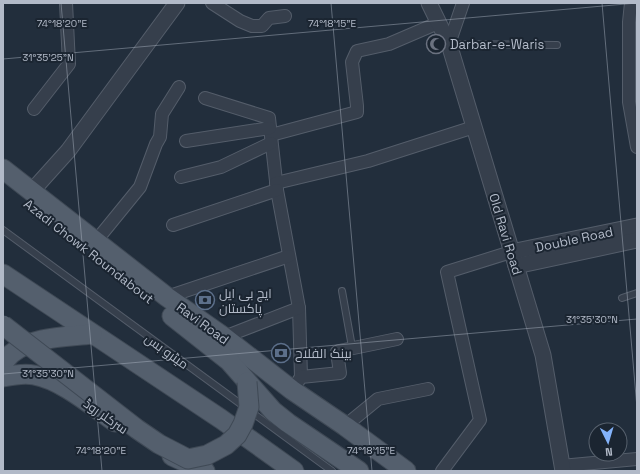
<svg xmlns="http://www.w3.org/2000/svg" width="640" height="474" font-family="'Space Grotesk',Cairo,sans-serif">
  <rect width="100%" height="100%" fill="#222e3c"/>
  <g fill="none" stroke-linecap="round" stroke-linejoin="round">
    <g stroke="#545d6a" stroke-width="8">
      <g id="service">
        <path d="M450,44L557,45"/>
        <path d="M3,230L332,471"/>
        <path d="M342,291L352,347"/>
        <path d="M622,298L637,293"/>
      </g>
    </g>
    <g stroke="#545d6a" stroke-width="14">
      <g id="minor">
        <path d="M212,3L240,21L252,26H262L269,18L285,16"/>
        <path d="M631,3L629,22V102L637,147"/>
        <path d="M449,44L463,3"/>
        <path d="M205,98L269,118L277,190L299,308L301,377"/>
        <path d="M34,109L69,64L66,3"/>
        <path d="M271,135L357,112V106L352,62L357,51L389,44L438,23"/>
        <path d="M186,141L270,128"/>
        <path d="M181,177L221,167L271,143"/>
        <path d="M276,183L368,161L474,127"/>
        <path d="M173,225L277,190"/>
        <path d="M96,241L140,187L156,144L160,137L162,114L179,87"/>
        <path d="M167,297L289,256"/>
        <path d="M224,337L299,308"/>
        <path d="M297,383L301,377L340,373L337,352L339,351L397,339"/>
        <path d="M345,426L378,399L428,389"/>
        <path d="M561,466L637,459"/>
        <path d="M442,471L480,420L447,272L511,252"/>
      </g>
    </g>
    <g stroke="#545d6a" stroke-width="17">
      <g id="tertiary">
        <path d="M429,3L449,44L543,355L563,471"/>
        <path d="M32,191L68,151L177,3"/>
        <path d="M511,252L637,226"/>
        <path d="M516,266L637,240"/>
      </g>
    </g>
    <g stroke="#3f4955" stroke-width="21">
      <g id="primary">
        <path d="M3,169L167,297L224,337L292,390L345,426L406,471"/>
        <path d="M3,274L221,419L294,471"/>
        <path d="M172,316L229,361L273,411L288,423L359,471"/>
        <path d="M3,363C6,360 8,357 11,354C32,336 66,337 92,334"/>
        <path d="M3,377C13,375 24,373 34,375C62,380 92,406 115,422"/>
        <path d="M172,456L205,471"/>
      </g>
    </g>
    <use href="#service" stroke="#363f4c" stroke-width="6"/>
    <use href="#minor" stroke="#363f4c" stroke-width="12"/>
    <use href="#tertiary" stroke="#363f4c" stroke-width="15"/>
    <use href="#primary" stroke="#545f6d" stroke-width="19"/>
    <g stroke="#3f4955" stroke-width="21" stroke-linecap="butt">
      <path id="primary-bridge" d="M3,325L137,429L159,444L188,459L207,455L226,445L237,435L243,424L249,407L247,382"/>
    </g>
    <use href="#primary-bridge" stroke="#545f6d" stroke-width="19"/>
  </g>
  <path fill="none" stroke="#b2bac8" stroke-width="1" stroke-opacity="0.45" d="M61,3L102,471M331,3L372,471M602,3L637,408M3,59L637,3M3,374L637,319"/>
  <defs>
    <g id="mosque-ring" transform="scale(1)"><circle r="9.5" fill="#1b2531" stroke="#6b7280" stroke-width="1.5"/><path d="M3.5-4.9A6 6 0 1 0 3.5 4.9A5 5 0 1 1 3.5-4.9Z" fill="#6b7280"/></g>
    <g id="bank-ring" transform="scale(1)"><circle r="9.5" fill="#1b2531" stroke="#5c6f8a" stroke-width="1.5"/><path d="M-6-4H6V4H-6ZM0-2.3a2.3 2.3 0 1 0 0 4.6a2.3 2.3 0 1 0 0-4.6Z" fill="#5c6f8a"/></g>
  </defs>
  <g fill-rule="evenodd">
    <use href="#mosque-ring" x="436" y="44"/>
    <use href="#bank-ring" x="205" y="300"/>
    <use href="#bank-ring" x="281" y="353"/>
  </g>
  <g text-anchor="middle" stroke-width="4" stroke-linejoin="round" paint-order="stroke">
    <g font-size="13" fill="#b2bac8" stroke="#1b2531" text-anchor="start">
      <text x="450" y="49">Darbar-e-Waris</text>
      <text x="219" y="298">ایچ بی ایل<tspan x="219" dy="15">پاکستان</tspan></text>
      <text x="295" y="358">بینک الفلاح</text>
    </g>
    <g font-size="13" fill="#b2bac8" stroke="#1b2531">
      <text transform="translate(506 234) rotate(73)" y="5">Old Ravi Road</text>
      <text transform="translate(574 239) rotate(-12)" y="5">Double Road</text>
      <text transform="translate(89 251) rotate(38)" y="5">Azadi Chowk Roundabout</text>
      <text transform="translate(203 323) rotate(36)" y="5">Ravi Road</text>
      <text transform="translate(167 351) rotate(36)" y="5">میٹرو بس</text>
      <text transform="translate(106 416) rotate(35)" y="5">سرکلر روڈ</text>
    </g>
  </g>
  <g font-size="10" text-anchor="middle" fill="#b2bac8" stroke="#1b2531" stroke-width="4" stroke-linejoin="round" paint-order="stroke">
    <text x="62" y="27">74°18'20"E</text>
    <text x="332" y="27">74°18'15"E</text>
    <text x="48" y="61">31°35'25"N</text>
    <text x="592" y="323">31°35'30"N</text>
    <text x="48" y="377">31°35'30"N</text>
    <text x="101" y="454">74°18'20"E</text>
    <text x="371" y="454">74°18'15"E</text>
  </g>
  <rect width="640" height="474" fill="none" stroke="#b2bac8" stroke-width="8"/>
  <g transform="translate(608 442) rotate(175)"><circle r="19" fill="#1b2531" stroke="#57616d"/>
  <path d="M0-3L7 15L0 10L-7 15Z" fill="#84b3fa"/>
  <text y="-6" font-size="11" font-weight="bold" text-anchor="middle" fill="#b2bac8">N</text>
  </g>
</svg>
